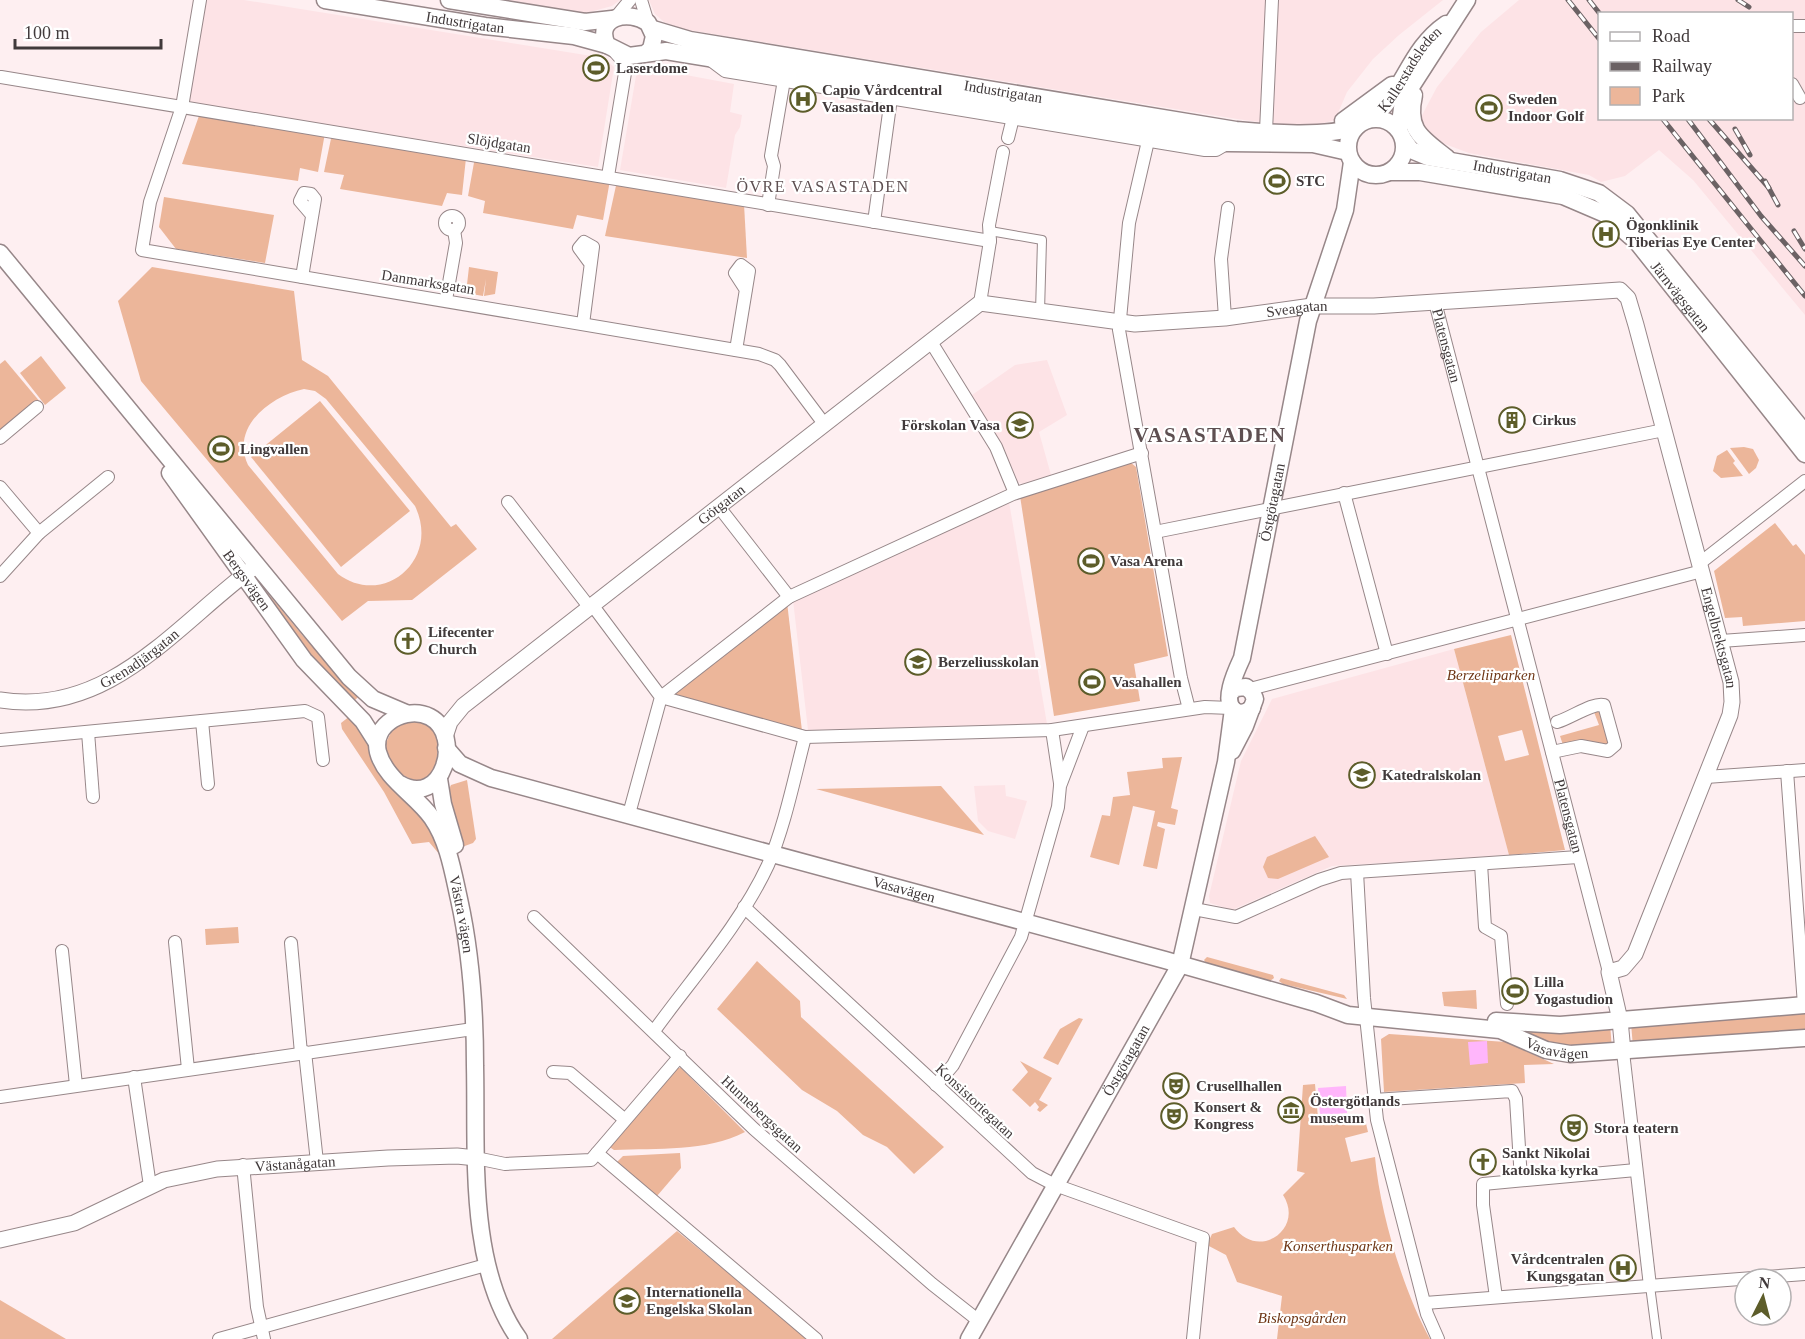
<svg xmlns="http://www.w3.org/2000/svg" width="1805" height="1339" font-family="'Times New Roman',serif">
  <rect width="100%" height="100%" fill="#feeff1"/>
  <g fill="#fde3e6" fill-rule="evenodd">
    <path d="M205,0H244L604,58L614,67L598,167L187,103Z"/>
    <path d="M506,0H620L612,6L586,13Z"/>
    <path d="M649,0H1443L1399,35L1373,59L1347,92L1335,120L1317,125L1274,124L1237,119L682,29L664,22L655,14Z"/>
    <path d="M1519,0H1805V315L1693,180L1659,150L1625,176L1601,182L1589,175L1469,153L1426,137L1419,121L1437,87L1481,32ZM1600,14H1792V118H1600Z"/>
    <path d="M643,67L734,84L730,112L742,115L740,127L735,135L726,188L620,170L636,76Z"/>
    <path d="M1047,360L1067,415L1039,432L1051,475L1023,484L1015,481L1001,445L972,395L1015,365Z"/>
    <path d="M1009,502L1047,724L808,730L793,600Z"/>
    <path d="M1454,649L1509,855L1332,866L1232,910L1210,903L1209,896L1241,761L1272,699Z"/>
    <path d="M1005,785L1006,796L1027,801L1015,839L988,831L978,821L974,786Z"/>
  </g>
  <g fill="#ecb69a" fill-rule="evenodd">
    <path d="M200,113L325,133L318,172L300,168L298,181L182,164Z"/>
    <path d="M332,134L466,158L462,195L447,193L442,206L340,189L344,175L324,172Z"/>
    <path d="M475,157L610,180L603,220L577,215L573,229L483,213L485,201L468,196Z"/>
    <path d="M617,181L744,204L747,258L605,236Z"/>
    <path d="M164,197L274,215L265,263L176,249L159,227Z"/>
    <path d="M152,267L294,291L302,360L328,376L451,527L456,524L477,549L412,600L368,601L342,621L141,381L118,301ZM304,389L315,391L326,399L415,506C441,560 383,608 338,574L248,465C230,427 271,396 304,389Z"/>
    <path d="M469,267L498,272L495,294L484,296L486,279L483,296L466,293Z"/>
    <path d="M41,356L66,388L45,405L20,373Z"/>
    <path d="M5,360L41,403L0,436V364Z"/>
    <path d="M320,401L410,511L341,567L251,457Z"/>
    <path d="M1744,447L1753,449L1759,460L1756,468L1749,474L1730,448Z"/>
    <path d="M1727,450L1735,461L1733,463L1743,476L1721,478L1713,471L1717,456Z"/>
    <path d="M1130,462L1136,467L1168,656L1134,664L1140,701L1054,716L1020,496Z"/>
    <path d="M1775,523L1793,546L1796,544L1805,555V621L1743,626L1742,617L1725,618L1714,571Z"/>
    <path d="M257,580L303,636L359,696L352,703L317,667Z"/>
    <path d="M787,602L802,731L669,693Z"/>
    <path d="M1511,635L1565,850L1509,855L1454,649ZM1522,730L1529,755L1505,761L1498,736Z"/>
    <path d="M1600,708L1610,745H1563L1560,736L1599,725L1594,712Z"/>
    <path d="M350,716L435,832L440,855L429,842L412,844L384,792L342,729L341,723Z"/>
    <path d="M407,722C442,719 441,748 433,773L421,783C399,775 392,770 384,747L393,728Z"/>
    <path d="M1182,757L1171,808L1178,810L1175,825L1158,822L1157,826L1165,829L1157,869L1143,866L1155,811L1133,806L1119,865L1090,857L1102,815L1110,816L1113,797L1130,795L1127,772L1163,768L1162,758Z"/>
    <path d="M467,780L476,839L473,843L462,847L447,793L451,785Z"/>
    <path d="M941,786L984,835L816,789Z"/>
    <path d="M1315,836L1329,857L1278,879L1268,878L1263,867L1267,857Z"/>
    <path d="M238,927L239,943L206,945L205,929Z"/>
    <path d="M1207,957L1273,975L1274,978L1270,981L1206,963L1204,960Z"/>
    <path d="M757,961L800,1001L801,1017L944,1147L914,1174L887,1147L863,1135L837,1111L802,1090L717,1009Z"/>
    <path d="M1281,978L1344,995L1347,999L1283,984L1279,981Z"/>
    <path d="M1476,990L1477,1009L1444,1006L1442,992Z"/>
    <path d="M1805,1010V1034L1633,1047L1631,1023Z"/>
    <path d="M1079,1018L1083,1019L1058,1065L1043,1058L1060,1029Z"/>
    <path d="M1610,1024L1612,1049L1568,1051L1513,1026Z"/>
    <path d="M1389,1034L1506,1042L1554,1064L1524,1065L1525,1083L1384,1092L1381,1039Z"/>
    <path d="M1020,1061L1052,1078L1039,1100L1048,1105L1040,1112L1037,1110L1039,1107L1035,1102L1030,1107L1012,1090L1028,1072Z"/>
    <path d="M675,1068H681L745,1132C706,1152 657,1148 614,1150L608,1146Z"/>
    <path d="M1315,1084L1318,1118L1364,1115L1368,1132L1345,1138L1351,1162L1375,1157C1380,1213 1403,1290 1430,1339H1277L1282,1296L1237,1282L1226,1255L1207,1245L1212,1234L1234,1227C1258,1261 1305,1229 1283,1195L1305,1173L1297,1171L1303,1085Z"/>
    <path d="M680,1153L681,1168L657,1196L617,1162L623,1156Z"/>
    <path d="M677,1231L809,1339H552Z"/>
    <path d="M0,1300L66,1339H0Z"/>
  </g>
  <g fill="#ffb6fb">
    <path d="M1487,1041L1488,1063L1470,1065L1468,1042Z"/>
    <path d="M1346,1086L1347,1113L1320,1115L1318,1088Z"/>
  </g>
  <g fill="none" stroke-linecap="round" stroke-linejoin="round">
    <g stroke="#978789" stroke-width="10">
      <g id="pedestrian">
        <path d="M990,231L1042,240L1040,312"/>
        <path d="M1650,1286L1657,1339"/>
      </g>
    </g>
    <g stroke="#978789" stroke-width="14">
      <g id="minor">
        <path d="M200,0L182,107L150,202L142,250L759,354L775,360L780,365L825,425"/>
        <path d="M641,0L648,23"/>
        <path d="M616,17L630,0"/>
        <path d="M1792,26H1805"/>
        <path d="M709,59L725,71L1205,150H1216L1228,143"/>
        <path d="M1,77L990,241"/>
        <path d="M1792,84L1800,98"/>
        <path d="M1266,131L1272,0"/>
        <path d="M1008,138L1013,118"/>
        <path d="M1148,141L1129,223L1119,330L1181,678L1189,709"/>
        <path d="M608,176L625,73L621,59L614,51"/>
        <path d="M768,205L774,166L771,156L784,80"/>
        <circle cx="452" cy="223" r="7"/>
        <path d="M874,222L891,98"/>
        <path d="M302,277L315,199L311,194L304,193L300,201L312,215"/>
        <path d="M446,300L456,243L454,230"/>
        <path id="s1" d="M1435,302L1609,972"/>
        <path d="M980,303L990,241L989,225L1003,152"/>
        <path d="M1225,318L1221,259L1228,208"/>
        <path d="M583,324L593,247L584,242L579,248L590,263"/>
        <path d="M931,342L996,447L1015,493"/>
        <path d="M736,350L749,271L741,265L735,273L746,290"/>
        <path d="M0,438L37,407"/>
        <path d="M0,487L39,533L0,576"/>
        <path d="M1344,493L1387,654"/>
        <path d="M508,502L590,608"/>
        <path d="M719,507L789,597"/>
        <path d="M1155,532L1664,430"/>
        <path d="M39,533L108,477"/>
        <path d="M1700,563L1805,481"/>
        <path d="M593,606L661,697L629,814"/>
        <path d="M1721,641L1805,635"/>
        <path d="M1250,689L1702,571"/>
        <path d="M661,697L805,737L1052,730L1205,707L1231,708"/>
        <path d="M661,697L789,597L1013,494L1142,453"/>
        <path d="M202,721L208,784"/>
        <path d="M1052,730L1060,783"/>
        <path d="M88,732L93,797"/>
        <path d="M0,740L305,711L318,717L323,760"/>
        <path d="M1552,752L1581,746L1608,751L1615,745L1604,705C1593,702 1571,718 1557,722"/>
        <path d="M1787,771L1804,1005"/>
        <path d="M1706,777L1805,770"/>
        <path d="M1481,864L1485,927L1501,936L1507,1004"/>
        <path d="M1357,872L1364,998L1377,1120L1427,1314L1438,1339"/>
        <path d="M744,907L1032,1173L1055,1185L1203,1238L1193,1339"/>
        <path d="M1194,909L1236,917L1319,880L1341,873L1578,857"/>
        <path d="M534,917L754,1129L932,1284L979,1321"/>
        <path d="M175,942L188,1069"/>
        <path d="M291,943L301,1053"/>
        <path d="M62,951L76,1085"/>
        <path d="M654,1031C693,977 740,925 768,865C785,825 794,779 805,737"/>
        <path d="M305,1052L317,1162"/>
        <path d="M1623,1052L1650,1286"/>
        <path d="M553,1072L570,1073L624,1119"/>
        <path d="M134,1077L150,1186"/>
        <path d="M936,1085L953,1065L1021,937L1058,807L1060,786L1083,726"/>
        <path d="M0,1097L473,1029"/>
        <path d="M1374,1100L1512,1091L1516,1099L1521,1180"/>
        <path d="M597,1153L816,1339"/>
        <path d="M476,1158L505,1164L591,1160L680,1056"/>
        <path d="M243,1165L257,1307L264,1339"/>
        <path d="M1496,1297L1483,1205V1184L1636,1170"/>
        <path d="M1425,1303L1805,1274"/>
        <path d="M219,1339L486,1265"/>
      </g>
    </g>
    <g stroke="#978789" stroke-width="17">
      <g id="tertiary">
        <path id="s2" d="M0,700C109,717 175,626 253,568"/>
        <path id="s3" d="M445,737L450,722L463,706L980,303L1135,324L1225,318L1312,306H1374L1620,290L1628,298L1636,325L1731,682L1732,702L1730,715L1635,954L1623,968L1609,972L1620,1020L1623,1052"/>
        <path id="s4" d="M0,1240L74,1223L164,1180L217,1169L388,1158L457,1156L476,1158"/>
      </g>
    </g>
    <g stroke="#978789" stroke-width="19">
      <g id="secondary">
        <path id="s5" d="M325,0L485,26L574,36L607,45"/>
        <path d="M449,0L585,22L612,19"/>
        <path id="s6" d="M653,29L690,40L1236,130C1267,133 1328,137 1356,127"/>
        <path d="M645,54L651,49L654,36L648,23C629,9 594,17 607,45L629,56L666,51L1228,143L1313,144L1348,152"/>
        <path d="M1414,95C1406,131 1422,138 1447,158"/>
        <circle cx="1376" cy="147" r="28"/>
        <path id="s7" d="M1370,119C1404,94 1408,50 1446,24"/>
        <path d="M1343,121L1392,85"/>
        <path d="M1399,130L1402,108L1411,87L1467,0"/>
        <path id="s8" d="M1404,140L1411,150L1428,157L1560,180L1599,193L1627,214L1805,433"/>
        <path id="s9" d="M1390,172H1420L1563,196L1605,214L1637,242L1805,454"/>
        <path d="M0,253L349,677L373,699L406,713"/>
        <path id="s10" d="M170,473L304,660L363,721L377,743"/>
        <path d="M1231,692L1236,688L1246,687L1252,692L1255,699L1245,726L1232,751"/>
        <path id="s11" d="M1252,708C1247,712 1241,715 1235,711C1221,702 1237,669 1242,658L1308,321L1345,210L1352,162"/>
        <path id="s12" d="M446,748L460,764L491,778L1165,960L1316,1003L1348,1015L1500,1030L1546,1050L1570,1054L1805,1038"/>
        <path d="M439,779L443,804L455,845"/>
        <path id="s13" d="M400,784C443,809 464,735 430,717C407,705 371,724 378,752C385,779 416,795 432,818C448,841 453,872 459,899C471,953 475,1011 475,1066C477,1152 467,1266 519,1339"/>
        <path d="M1496,1021L1560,1025L1805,1005"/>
        <path id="s14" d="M969,1339L1180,965L1226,762L1233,709"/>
      </g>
    </g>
    <use href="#pedestrian" stroke="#fff" stroke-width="8"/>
    <use href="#minor" stroke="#fff" stroke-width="12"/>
    <use href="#tertiary" stroke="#fff" stroke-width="15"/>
    <use href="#secondary" stroke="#fff" stroke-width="16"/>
    <g stroke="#6b6264" stroke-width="5">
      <g id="rail">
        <path d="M1568,0L1600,40"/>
        <path d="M1589,0L1600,14"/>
        <path d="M1738,0L1749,7"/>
        <path d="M1662,118L1805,296"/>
        <path d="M1687,118L1761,216L1805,266"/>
        <path d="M1708,118L1769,188"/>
        <path d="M1735,129L1750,155"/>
        <path d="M1765,181L1778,205"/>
        <path d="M1794,231L1805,249"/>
      </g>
    </g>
    <use href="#rail" stroke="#fff" stroke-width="3" stroke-dasharray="9" stroke-linecap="butt"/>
  </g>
  <defs>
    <g id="stadium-ring" transform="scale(1.35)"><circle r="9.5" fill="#fff" stroke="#5d5d2a" stroke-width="1.5"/><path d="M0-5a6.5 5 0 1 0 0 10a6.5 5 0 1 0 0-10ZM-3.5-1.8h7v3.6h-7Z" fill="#5d5d2a"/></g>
    <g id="hospital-ring" transform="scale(1.35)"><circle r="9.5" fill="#fff" stroke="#5d5d2a" stroke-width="1.5"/><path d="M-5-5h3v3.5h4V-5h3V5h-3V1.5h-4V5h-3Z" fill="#5d5d2a"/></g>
    <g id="building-ring" transform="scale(1.35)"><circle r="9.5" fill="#fff" stroke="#5d5d2a" stroke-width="1.5"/><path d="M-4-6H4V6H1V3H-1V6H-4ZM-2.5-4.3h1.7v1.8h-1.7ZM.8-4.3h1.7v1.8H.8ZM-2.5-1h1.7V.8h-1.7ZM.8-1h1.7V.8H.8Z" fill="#5d5d2a"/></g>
    <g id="school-ring" transform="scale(1.35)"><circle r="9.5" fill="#fff" stroke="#5d5d2a" stroke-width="1.5"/><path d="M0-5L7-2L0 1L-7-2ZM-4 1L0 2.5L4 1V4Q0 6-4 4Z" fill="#5d5d2a"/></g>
    <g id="church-ring" transform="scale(1.35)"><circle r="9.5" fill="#fff" stroke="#5d5d2a" stroke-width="1.5"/><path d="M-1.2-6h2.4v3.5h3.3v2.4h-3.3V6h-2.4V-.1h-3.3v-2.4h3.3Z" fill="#5d5d2a"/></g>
    <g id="theatre-ring" transform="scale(1.35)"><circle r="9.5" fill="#fff" stroke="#5d5d2a" stroke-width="1.5"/><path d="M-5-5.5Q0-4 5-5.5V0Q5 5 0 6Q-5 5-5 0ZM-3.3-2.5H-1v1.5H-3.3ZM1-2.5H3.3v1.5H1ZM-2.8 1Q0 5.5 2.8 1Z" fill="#5d5d2a"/></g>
    <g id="museum-ring" transform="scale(1.35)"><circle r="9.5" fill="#fff" stroke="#5d5d2a" stroke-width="1.5"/><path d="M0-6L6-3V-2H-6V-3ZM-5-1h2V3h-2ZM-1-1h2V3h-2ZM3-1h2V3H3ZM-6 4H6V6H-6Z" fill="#5d5d2a"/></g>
  </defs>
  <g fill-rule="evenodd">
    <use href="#stadium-ring" x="596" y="68"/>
    <use href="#hospital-ring" x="803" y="99"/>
    <use href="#stadium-ring" x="1489" y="108"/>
    <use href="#stadium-ring" x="1277" y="181"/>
    <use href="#hospital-ring" x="1606" y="234"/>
    <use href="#building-ring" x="1512" y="420"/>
    <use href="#school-ring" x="1020" y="425"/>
    <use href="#stadium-ring" x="221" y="449"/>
    <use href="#stadium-ring" x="1091" y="561"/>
    <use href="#church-ring" x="408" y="641"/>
    <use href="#school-ring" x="918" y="662"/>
    <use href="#stadium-ring" x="1092" y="682"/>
    <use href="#school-ring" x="1362" y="775"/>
    <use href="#stadium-ring" x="1515" y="991"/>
    <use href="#theatre-ring" x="1176" y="1086"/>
    <use href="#museum-ring" x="1291" y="1110"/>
    <use href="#theatre-ring" x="1174" y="1116"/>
    <use href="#theatre-ring" x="1574" y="1128"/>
    <use href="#church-ring" x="1483" y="1162"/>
    <use href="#hospital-ring" x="1623" y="1268"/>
    <use href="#school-ring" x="627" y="1301"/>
  </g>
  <g text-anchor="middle" stroke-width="4.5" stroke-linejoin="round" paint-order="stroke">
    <g font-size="15" fill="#413a3b" stroke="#fff">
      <text dy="5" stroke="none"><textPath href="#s5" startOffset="142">Industrigatan</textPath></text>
      <text dy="5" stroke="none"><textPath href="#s7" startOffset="64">Kallerstadsleden</textPath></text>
      <text dy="5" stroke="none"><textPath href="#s6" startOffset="356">Industrigatan</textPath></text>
      <text transform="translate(499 143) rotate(9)" y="5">Slöjdgatan</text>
      <text dy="5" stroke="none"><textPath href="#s8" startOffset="116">Industrigatan</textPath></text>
      <text transform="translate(428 282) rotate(9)" y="5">Danmarksgatan</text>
      <text dy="5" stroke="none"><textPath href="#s9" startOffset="333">Järnvägsgatan</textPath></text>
      <text dy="5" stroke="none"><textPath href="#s3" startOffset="1011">Sveagatan</textPath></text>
      <text dy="5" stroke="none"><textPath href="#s1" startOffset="45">Platensgatan</textPath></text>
      <text dy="5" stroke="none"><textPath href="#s11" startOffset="234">Östgötagatan</textPath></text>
      <text dy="5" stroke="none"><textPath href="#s3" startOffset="364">Götgatan</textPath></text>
      <text dy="5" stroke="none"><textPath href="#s10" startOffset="132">Bergsvägen</textPath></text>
      <text dy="5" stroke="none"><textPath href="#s3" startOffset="1698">Engelbrektsgatan</textPath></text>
      <text dy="5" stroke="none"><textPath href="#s2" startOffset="150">Grenadjärgatan</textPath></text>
      <text dy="5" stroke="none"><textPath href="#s1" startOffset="531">Platensgatan</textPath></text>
      <text dy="5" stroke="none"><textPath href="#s12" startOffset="483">Vasavägen</textPath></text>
      <text dy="5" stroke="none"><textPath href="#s13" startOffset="376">Västra vägen</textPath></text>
      <text dy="5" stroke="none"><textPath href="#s12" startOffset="1158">Vasavägen</textPath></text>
      <text dy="5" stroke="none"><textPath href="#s14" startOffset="320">Östgötagatan</textPath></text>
      <text transform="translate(975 1101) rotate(43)" y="5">Konsistoriegatan</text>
      <text transform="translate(762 1114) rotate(43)" y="5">Hunnebergsgatan</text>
      <text dy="5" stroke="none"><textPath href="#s4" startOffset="308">Västanågatan</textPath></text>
    </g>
    <g font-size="15" font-weight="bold" fill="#413a3b" stroke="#fff" text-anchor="start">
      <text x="616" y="73">Laserdome</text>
      <text x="822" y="95">Capio Vårdcentral<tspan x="822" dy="17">Vasastaden</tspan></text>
      <text x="1508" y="104">Sweden<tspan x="1508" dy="17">Indoor Golf</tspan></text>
      <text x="1296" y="186">STC</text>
      <text x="1626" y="230">Ögonklinik<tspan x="1626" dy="17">Tiberias Eye Center</tspan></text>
      <text x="1532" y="425">Cirkus</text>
      <text x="1000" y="430" text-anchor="end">Förskolan Vasa</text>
      <text x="240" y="454">Lingvallen</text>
      <text x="1110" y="566">Vasa Arena</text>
      <text x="428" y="637">Lifecenter<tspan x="428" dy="17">Church</tspan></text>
      <text x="938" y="667">Berzeliusskolan</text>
      <text x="1112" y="687">Vasahallen</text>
      <text x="1382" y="780">Katedralskolan</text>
      <text x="1534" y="987">Lilla<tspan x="1534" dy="17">Yogastudion</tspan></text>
      <text x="1196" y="1091">Crusellhallen</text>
      <text x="1310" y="1106">Östergötlands<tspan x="1310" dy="17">museum</tspan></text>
      <text x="1194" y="1112">Konsert &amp;<tspan x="1194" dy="17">Kongress</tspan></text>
      <text x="1594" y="1133">Stora teatern</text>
      <text x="1502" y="1158">Sankt Nikolai<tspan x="1502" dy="17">katolska kyrka</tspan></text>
      <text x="1604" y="1264" text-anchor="end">Vårdcentralen<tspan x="1604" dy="17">Kungsgatan</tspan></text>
      <text x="646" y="1297">Internationella<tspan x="646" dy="17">Engelska Skolan</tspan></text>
    </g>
    <g font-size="15" font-style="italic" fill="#6e3615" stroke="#fff">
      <text x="1491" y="680">Berzeliiparken</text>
      <text x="1338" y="1251">Konserthusparken</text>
      <text x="1302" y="1323">Biskopsgården</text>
    </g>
    <g font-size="16" letter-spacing="1.5" fill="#5e4f51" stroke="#fff">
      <text x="823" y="192">ÖVRE VASASTADEN</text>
    </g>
    <g font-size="21" font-weight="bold" letter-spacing="1.5" fill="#5e4f51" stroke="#fff">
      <text x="1210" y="442">VASASTADEN</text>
    </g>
  </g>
  <rect x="1598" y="12" width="195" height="108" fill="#ffffff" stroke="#b3b0b1" stroke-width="1.5"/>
  <rect x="1610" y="32" width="30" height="9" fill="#ffffff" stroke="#b3b0b1" stroke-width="1.5"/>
  <text x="1652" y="42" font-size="18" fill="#413a3b">Road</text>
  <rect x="1610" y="62" width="30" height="9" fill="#6b6264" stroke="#b3b0b1" stroke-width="1.5"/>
  <text x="1652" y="72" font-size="18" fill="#413a3b">Railway</text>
  <rect x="1610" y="87" width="30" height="18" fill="#ecb69a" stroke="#b3b0b1" stroke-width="1.5"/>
  <text x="1652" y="102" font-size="18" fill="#413a3b">Park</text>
  <g transform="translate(1763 1297) rotate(6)"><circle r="28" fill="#ffffff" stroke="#b3b0b1" stroke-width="1.5"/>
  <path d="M0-4.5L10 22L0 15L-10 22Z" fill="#5d5d2a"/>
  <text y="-9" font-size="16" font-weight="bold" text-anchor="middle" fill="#413a3b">N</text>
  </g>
  <path d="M15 39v9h146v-9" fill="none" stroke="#413a3b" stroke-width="3"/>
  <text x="24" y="39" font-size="18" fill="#413a3b" stroke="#ffffff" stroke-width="4.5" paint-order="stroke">100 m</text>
</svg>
